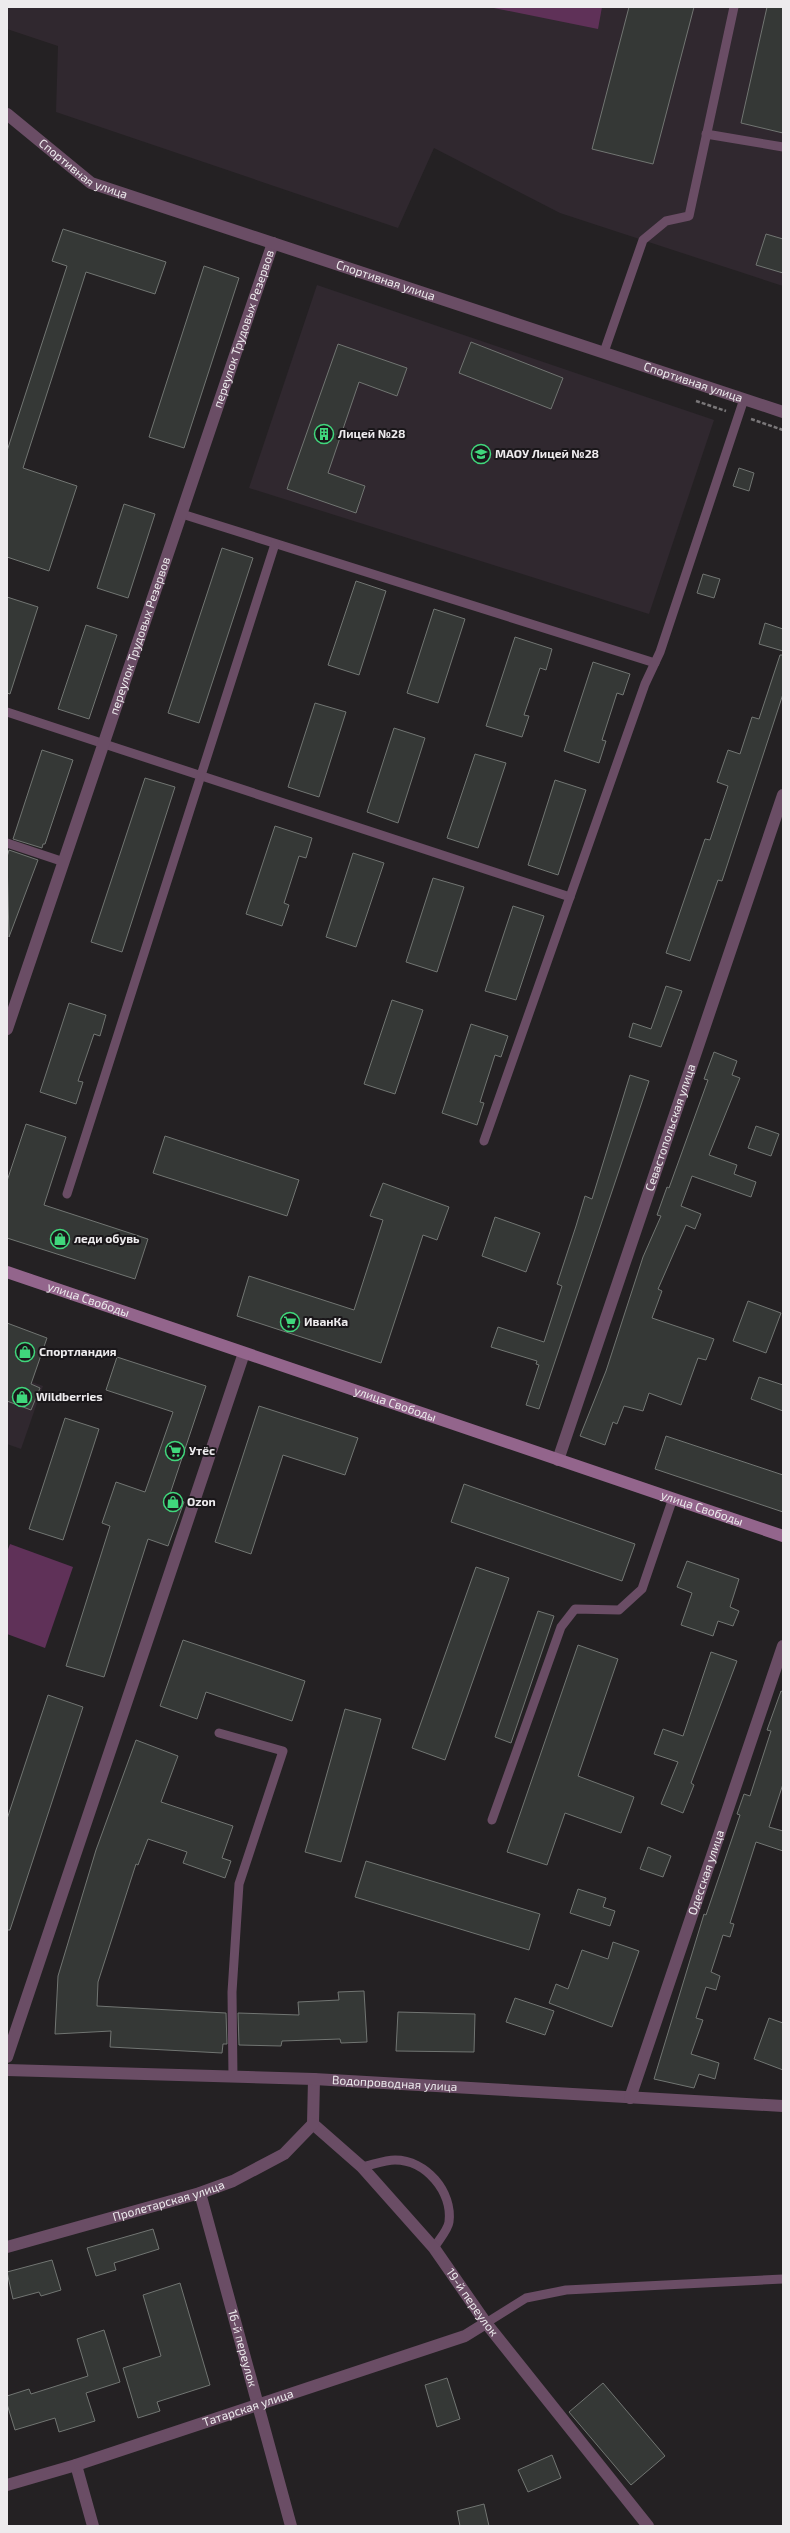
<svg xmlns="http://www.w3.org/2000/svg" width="790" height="2533" font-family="'Exo 2',sans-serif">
  <rect width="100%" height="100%" fill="#242123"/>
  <g fill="#30282f">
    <path d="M7,7H783V286L560,213L434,148L398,228L56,112L58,46L7,29Z"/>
    <path d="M317,285L714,420L649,614L249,488Z"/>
    <path d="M7,1373L43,1386L21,1449L7,1444Z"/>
  </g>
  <g fill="#5f3158">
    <path d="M489,7H602L598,29Z"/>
    <path d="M10,1544L73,1567L45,1648L7,1634V1552Z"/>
  </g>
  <g fill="#353836" stroke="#717572">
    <path d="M629,7H694L653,164L592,149Z"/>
    <path d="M767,7H783V133L741,123Z"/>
    <path d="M63,229L166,262L155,294L86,272L23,468L77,486L49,571L7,557V451L67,266L52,261Z"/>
    <path d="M766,234L783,239V273L756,265Z"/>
    <path d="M204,266L239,278L184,448L149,437Z"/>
    <path d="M471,342L563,378L551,409L459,373Z"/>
    <path d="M338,344L407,368L397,396L359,382L328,473L365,486L356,513L287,489Z"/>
    <path d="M739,468L754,473L749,491L733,486Z"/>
    <path d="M124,504L155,514L128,598L97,588Z"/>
    <path d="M222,548L253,558L199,723L168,713Z"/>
    <path d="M703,574L720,579L714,598L697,593Z"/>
    <path d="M356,581L386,591L359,675L328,665Z"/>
    <path d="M7,597L38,607L10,694L7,693Z"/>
    <path d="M434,609L465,619L438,703L407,693Z"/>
    <path d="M765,623L783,629V651L759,644Z"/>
    <path d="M86,625L117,635L89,719L58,709Z"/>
    <path d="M515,637L552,649L546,670L540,668L524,715L529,716L522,737L486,726Z"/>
    <path d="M780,655H783V694L722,881L718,880L690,961L666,953L705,839L710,840L728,786L717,782L728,750L740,754L752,717L759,719Z"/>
    <path d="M593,662L630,674L623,695L617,693L602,740L606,741L599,763L564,751Z"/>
    <path d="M315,703L346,712L319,797L288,787Z"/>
    <path d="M394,728L425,738L398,823L367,812Z"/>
    <path d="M42,750L73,760L45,844H43L42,848L13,839Z"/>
    <path d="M475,754L506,763L478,848L447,838Z"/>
    <path d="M145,778L175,787L122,952L91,942Z"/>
    <path d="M555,780L586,790L558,875L528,865Z"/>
    <path d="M275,826L312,838L306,858L299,856L284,903L289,905L282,926L246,914Z"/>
    <path d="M9,850L38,860L9,937L7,857Z"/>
    <path d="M353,853L384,863L356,947L326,937Z"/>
    <path d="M433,878L464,887L437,972L406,962Z"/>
    <path d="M513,906L544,916L516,1000L485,991Z"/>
    <path d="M666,986L682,991L661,1047L629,1037L633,1023L651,1029Z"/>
    <path d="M392,1000L423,1010L395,1094L364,1084Z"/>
    <path d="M69,1003L106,1015L100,1036L94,1034L78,1081L83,1082L76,1104L40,1092Z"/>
    <path d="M471,1024L508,1036L501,1057L495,1055L480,1102L484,1103L477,1125L442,1113Z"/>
    <path d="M714,1052L737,1061L732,1075L740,1078L709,1155L737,1165L734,1174L756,1182L751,1197L692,1176L681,1206L701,1214L695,1229L686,1225L658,1289L662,1291L652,1318L714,1339L706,1360L698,1358L681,1405L649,1393L643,1411L624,1406L617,1424L613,1422L605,1445L580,1436L606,1371L643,1257L661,1216L657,1215L667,1187L669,1188L708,1080L704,1079Z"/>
    <path d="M630,1075L649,1081L539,1409L526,1405L539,1365L536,1364L537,1361L491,1347L498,1327L544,1342L562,1286L557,1284L576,1226L585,1196L592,1199Z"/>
    <path d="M26,1124L66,1137L44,1205L148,1239L135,1279L7,1238V1181Z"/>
    <path d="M756,1126L779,1134L771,1156L748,1148Z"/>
    <path d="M165,1136L299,1180L287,1216L153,1173Z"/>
    <path d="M383,1183L449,1207L437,1240L423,1235L381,1363L237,1316L249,1276L354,1310L383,1220L370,1216Z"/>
    <path d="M495,1217L540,1233L526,1272L482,1256Z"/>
    <path d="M748,1301L781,1313L766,1353L733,1341Z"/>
    <path d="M7,1323L47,1338L31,1384L40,1388L31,1410L7,1401Z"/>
    <path d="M117,1357L206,1386L169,1497L184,1502L168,1546L148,1539L104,1677L66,1666L110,1526L102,1523L116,1482L145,1492L173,1412L106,1390Z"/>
    <path d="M759,1377L783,1385V1411L751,1399Z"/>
    <path d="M259,1406L358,1438L345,1475L283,1455L251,1554L215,1542Z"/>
    <path d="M65,1418L99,1429L63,1540L29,1529Z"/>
    <path d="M666,1436L783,1475V1512L655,1469Z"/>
    <path d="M464,1484L635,1544L622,1581L451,1522Z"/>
    <path d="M687,1561L739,1579L730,1607L739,1611L733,1626L718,1621L713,1636L681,1625L692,1593L677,1587Z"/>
    <path d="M476,1567L509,1578L445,1760L412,1748Z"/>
    <path d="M538,1611L554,1616L511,1743L495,1737Z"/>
    <path d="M183,1640L305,1681L292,1721L206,1692L197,1719L160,1706Z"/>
    <path d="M578,1645L618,1659L578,1776L634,1797L621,1833L565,1813L547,1865L507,1852Z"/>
    <path d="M711,1652L737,1661L691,1783L694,1785L683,1813L661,1804L678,1762L654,1754L663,1729L683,1736Z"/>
    <path d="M781,1691L783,1692V1784L769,1827L783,1831V1851L756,1842L730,1923L734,1924L730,1937L723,1935L711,1972L720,1976L716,1990L706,1987L696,2018L703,2020L691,2054L719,2063L715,2079L699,2074L694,2088L654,2079L704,1914L706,1915L740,1815L737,1814L744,1794L750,1796L771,1731L767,1730Z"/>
    <path d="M48,1695L83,1707L10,1930H7V1819Z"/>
    <path d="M345,1709L381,1719L341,1862L305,1852Z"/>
    <path d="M136,1740L178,1756L161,1802L233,1826L222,1858L231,1861L225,1878L183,1863L187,1852L148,1839L138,1865L136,1864L98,1982L97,2006L226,2013L227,2044H223L222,2053L110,2047L111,2031L55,2034L58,1976L96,1850Z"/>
    <path d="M648,1847L671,1856L663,1877L640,1869Z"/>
    <path d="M366,1861L540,1914L529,1950L355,1897Z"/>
    <path d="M578,1889L606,1898L603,1907L615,1911L610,1926L570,1913Z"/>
    <path d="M613,1942L639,1951L612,2027L549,2003L556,1984L568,1989L582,1950L608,1959Z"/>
    <path d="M364,1991L367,2042L341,2043L340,2039L282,2041L281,2046L239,2045L238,2013L299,2015L298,2002L339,2000L338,1992Z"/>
    <path d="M515,1998L554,2011L545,2035L506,2022Z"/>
    <path d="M398,2012L475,2014L474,2052L396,2051Z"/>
    <path d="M769,2018L783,2023V2070L754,2059Z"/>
    <path d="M153,2229L159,2249L114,2263L116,2270L96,2276L87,2248Z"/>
    <path d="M52,2260L61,2290L41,2296L39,2292L13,2299L7,2272Z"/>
    <path d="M180,2283L210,2385L157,2402L160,2411L138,2418L123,2368L161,2356L143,2295Z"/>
    <path d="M104,2330L120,2382L86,2393L95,2421L59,2432L55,2418L15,2430L7,2404V2396L29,2389L31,2394L88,2376L77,2339Z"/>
    <path d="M447,2378L460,2419L437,2427L425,2385Z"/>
    <path d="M603,2383L665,2456L631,2485L569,2412Z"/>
    <path d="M552,2455L561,2478L528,2492L518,2470Z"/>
    <path d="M484,2504L489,2526H460L457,2511Z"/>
  </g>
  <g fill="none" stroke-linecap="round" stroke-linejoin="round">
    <g stroke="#7a7779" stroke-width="2.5" stroke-dasharray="4 2" stroke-linecap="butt">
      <path d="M696,401L726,411"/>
      <path d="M751,419L783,430"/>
    </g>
    <g stroke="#6a4d65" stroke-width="9">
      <path d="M706,134L783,147"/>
      <path d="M604,352L643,240L666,221L689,216L734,7"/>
      <path d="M182,514L655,663"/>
      <path d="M7,712L570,897"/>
      <path d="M7,843L64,862"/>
      <path d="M484,1141L645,684L660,652L744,399"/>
      <path d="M67,1194L275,544"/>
      <path d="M219,1733L283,1751L239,1884L232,1992L233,2077"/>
      <path d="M492,1820L561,1627L575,1609L619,1610L642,1589L673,1498"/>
      <path d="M362,2167C372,2165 385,2160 395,2160C426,2160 453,2192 449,2222C448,2230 438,2241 434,2248"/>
      <path d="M486,2323L526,2298L566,2290L783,2279"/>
    </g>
    <g stroke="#6a4d65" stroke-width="12">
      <path id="s1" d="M7,1029L273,243"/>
      <path id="s2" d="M558,1460L783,795"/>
      <path d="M7,2057L244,1353"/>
      <path id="s3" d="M314,2079L313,2124L362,2167L434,2248L486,2323L648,2526"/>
      <path id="s4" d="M200,2193L291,2526"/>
      <path id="s5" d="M7,2247L200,2193L233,2181L284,2154L313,2124"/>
      <path d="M76,2465L93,2526"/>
      <path id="s6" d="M7,2485L76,2465L465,2336L486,2323"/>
    </g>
    <g stroke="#6a4d65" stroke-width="12">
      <path id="s7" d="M7,114L91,183L783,412"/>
      <path id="s8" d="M7,2070L314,2079L783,2106"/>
      <path id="s9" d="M630,2098L783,1646"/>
    </g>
    <path stroke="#93658c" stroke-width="12" id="s10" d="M7,1272L783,1536"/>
  </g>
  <defs>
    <g id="building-ring" transform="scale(1)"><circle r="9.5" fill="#1a171a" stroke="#40d77c" stroke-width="1.5"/><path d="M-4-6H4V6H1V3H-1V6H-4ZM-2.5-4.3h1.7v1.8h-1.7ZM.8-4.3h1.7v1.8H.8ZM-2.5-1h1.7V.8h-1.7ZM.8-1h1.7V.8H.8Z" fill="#40d77c"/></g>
    <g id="school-ring" transform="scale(1)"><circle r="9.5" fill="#1a171a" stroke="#40d77c" stroke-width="1.5"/><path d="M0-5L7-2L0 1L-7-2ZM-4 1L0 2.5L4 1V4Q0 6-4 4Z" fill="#40d77c"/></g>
    <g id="shop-ring" transform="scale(1)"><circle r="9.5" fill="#1a171a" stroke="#40d77c" stroke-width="1.5"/><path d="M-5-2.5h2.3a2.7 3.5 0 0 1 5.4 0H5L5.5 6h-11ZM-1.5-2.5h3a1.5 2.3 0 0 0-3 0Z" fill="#40d77c"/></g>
    <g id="supermarket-ring" transform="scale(1)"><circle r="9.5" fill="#1a171a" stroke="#40d77c" stroke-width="1.5"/><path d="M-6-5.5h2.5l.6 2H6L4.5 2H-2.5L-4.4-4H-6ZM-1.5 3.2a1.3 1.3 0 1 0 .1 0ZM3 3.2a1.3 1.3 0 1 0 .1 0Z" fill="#40d77c"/></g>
  </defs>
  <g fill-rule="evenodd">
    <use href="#building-ring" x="324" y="434"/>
    <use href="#school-ring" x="481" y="454"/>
    <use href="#shop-ring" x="60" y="1239"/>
    <use href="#supermarket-ring" x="290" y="1322"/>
    <use href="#shop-ring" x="25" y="1352"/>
    <use href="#shop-ring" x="22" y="1397"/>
    <use href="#supermarket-ring" x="175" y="1451"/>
    <use href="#shop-ring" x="173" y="1502"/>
  </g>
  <g text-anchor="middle" stroke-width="4" stroke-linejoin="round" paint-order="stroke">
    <g font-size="12" fill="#edebed" stroke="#1a171a">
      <text dy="4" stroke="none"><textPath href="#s7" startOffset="95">Спортивная улица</textPath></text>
      <text dy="4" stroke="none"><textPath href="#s7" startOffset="419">Спортивная улица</textPath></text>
      <text dy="4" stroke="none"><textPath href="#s1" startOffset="739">переулок Трудовых Резервов</textPath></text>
      <text dy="4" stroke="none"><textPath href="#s7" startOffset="743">Спортивная улица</textPath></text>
      <text dy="4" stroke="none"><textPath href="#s1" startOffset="415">переулок Трудовых Резервов</textPath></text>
      <text dy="4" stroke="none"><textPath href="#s2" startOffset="351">Севастопольская улица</textPath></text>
      <text dy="4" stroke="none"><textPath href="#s10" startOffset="86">улица Свободы</textPath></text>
      <text dy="4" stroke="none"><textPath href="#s10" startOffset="410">улица Свободы</textPath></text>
      <text dy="4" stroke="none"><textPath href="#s10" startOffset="734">улица Свободы</textPath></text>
      <text dy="4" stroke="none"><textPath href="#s9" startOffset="238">Одесская улица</textPath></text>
      <text dy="4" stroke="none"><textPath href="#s8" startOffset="388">Водопроводная улица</textPath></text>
      <text dy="4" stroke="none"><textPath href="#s5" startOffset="168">Пролетарская улица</textPath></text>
      <text dy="4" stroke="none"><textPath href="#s3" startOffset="285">19-й переулок</textPath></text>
      <text dy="4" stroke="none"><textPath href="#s4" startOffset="161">16-й переулок</textPath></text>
      <text dy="4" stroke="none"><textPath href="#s6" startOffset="253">Татарская улица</textPath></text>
    </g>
    <g font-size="12" font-weight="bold" fill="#edebed" stroke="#1a171a" text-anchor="start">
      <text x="338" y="438">Лицей №28</text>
      <text x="495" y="458">МАОУ Лицей №28</text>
      <text x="74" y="1243">леди обувь</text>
      <text x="304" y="1326">ИванКа</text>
      <text x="39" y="1356">Спортландия</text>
      <text x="36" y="1401">Wildberries</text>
      <text x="189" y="1455">Утёс</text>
      <text x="187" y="1506">Ozon</text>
    </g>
  </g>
  <rect width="790" height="2533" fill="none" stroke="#edebed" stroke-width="16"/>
</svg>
